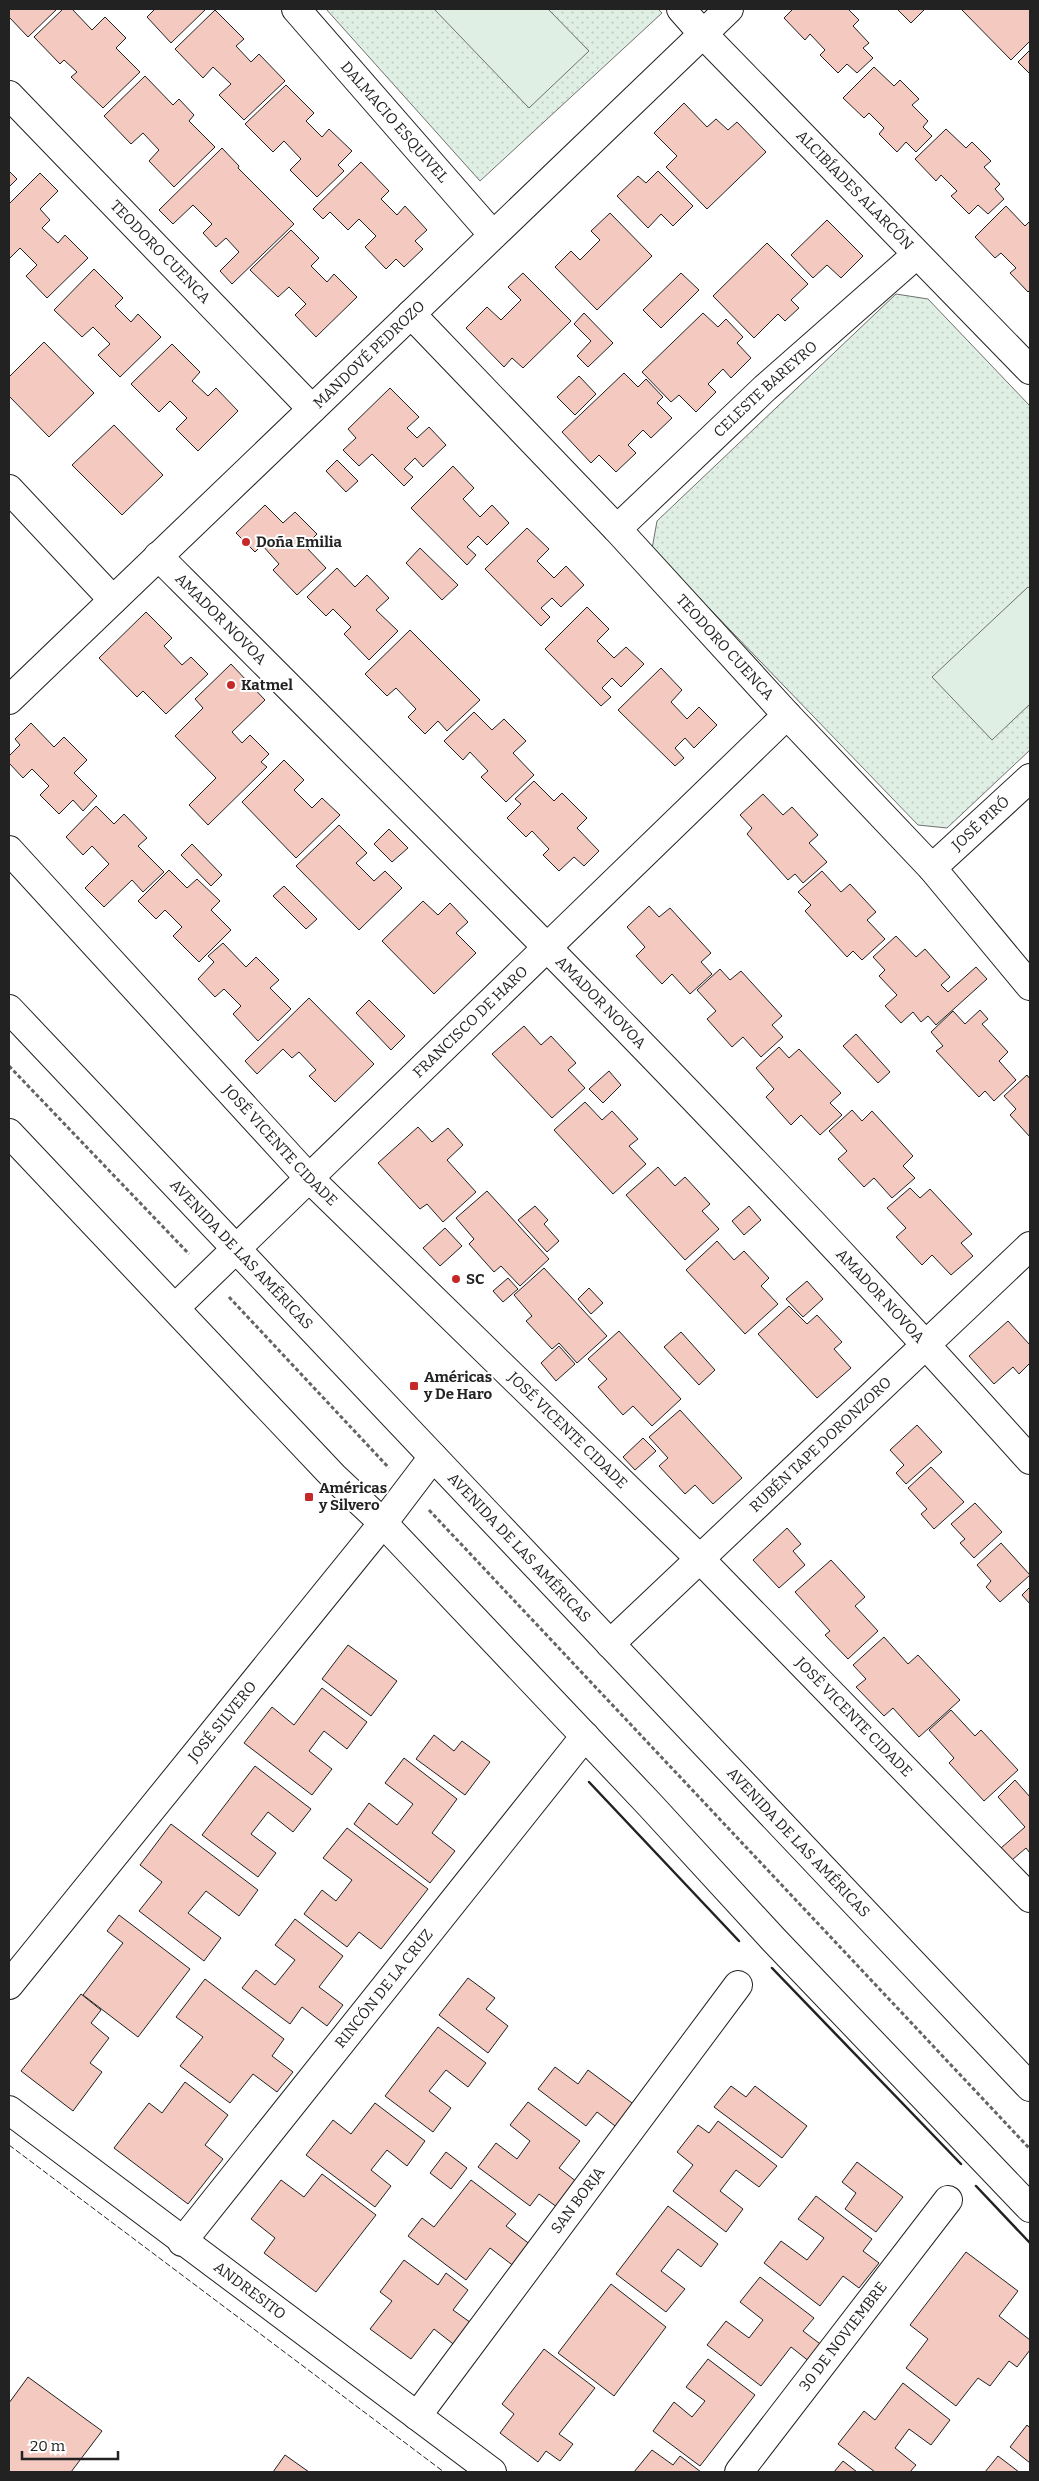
<svg xmlns="http://www.w3.org/2000/svg" width="1039" height="2481" font-family="Bitter,serif">
  <defs>
    <pattern id="grass-dots" width="8" height="8" patternUnits="userSpaceOnUse" patternTransform="scale(1.25)"><rect width="8" height="8" fill="#e0efe3"/><path d="M2 2h.1M6 6h.1" fill="none" stroke="#c0cdc2" stroke-width="1.8" stroke-linecap="round"/></pattern>
  </defs>
  <rect width="100%" height="100%" fill="#fff"/>
  <g fill="url(#grass-dots)" stroke="#6f6f6f">
    <path d="M326,9H658L662,13L480,181Z"/>
    <path d="M896,294L928,299L1030,406V750L947,828L918,825L652,549L657,521Z"/>
  </g>
  <g fill="#e0efe3" stroke="#6f6f6f">
    <path d="M434,9H548L589,51L529,108Z"/>
    <path d="M1028,587L1030,589V704L992,740L932,677Z"/>
  </g>
  <g fill="#f3c9c0" stroke="#222">
    <path d="M9,9H57L28,37L9,17Z"/>
    <path d="M63,9H72L92,30L105,17L126,38L116,48L140,72L103,108L71,77L77,72L64,60L60,64L34,37Z"/>
    <path d="M155,9H206L171,43L147,17Z"/>
    <path d="M793,9H848L859,20L853,26L869,43L863,48L873,58L857,73L847,64L838,73L820,55L825,50L810,34L805,40L784,18Z"/>
    <path d="M897,9H925L911,23Z"/>
    <path d="M961,9H1030V41L1011,60Z"/>
    <path d="M215,10L244,39L236,46L251,62L259,54L285,81L244,120L219,95L231,84L213,67L203,78L175,49Z"/>
    <path d="M1030,50V74L1018,62Z"/>
    <path d="M874,67L894,86L900,80L919,99L912,105L928,121L923,127L932,136L916,152L906,142L897,152L879,134L884,128L869,113L864,118L843,98Z"/>
    <path d="M145,76L173,105L179,99L194,115L189,121L215,147L174,187L149,161L159,150L143,133L131,144L104,116Z"/>
    <path d="M286,85L314,113L306,121L322,137L329,129L352,151L338,165L344,171L317,197L290,170L301,159L284,141L273,152L245,124Z"/>
    <path d="M684,103L707,127L716,119L728,130L737,122L766,152L707,209L666,167L677,156L654,133Z"/>
    <path d="M946,129L966,148L972,142L991,161L984,167L1000,184L995,189L1004,199L988,214L978,205L969,214L951,196L957,191L941,175L936,181L915,159Z"/>
    <path d="M222,148L239,166L238,168L294,224L232,284L220,271L239,252L226,238L216,247L203,233L212,224L193,205L173,224L159,210Z"/>
    <path d="M361,162L389,191L381,199L397,215L405,206L427,230L415,241L423,249L404,267L396,259L386,269L365,247L376,236L359,219L348,230L330,212L323,219L313,209Z"/>
    <path d="M9,171L17,179L9,187Z"/>
    <path d="M658,171L693,206L673,226L661,214L648,228L617,196L638,176L646,183Z"/>
    <path d="M40,173L58,191L40,209L50,220L42,228L58,243L65,235L88,258L47,298L26,276L37,265L20,248L9,259V204Z"/>
    <path d="M1006,206L1025,226L1030,221V290L1028,292L1010,273L1016,268L1001,253L995,258L975,237Z"/>
    <path d="M610,213L652,256L597,310L555,267L571,251L580,260L600,240L591,231Z"/>
    <path d="M827,220L863,256L841,278L827,265L813,278L791,255Z"/>
    <path d="M291,230L319,258L311,266L327,282L334,274L357,297L316,337L295,315L306,304L289,287L278,297L250,270Z"/>
    <path d="M767,243L808,284L791,300L799,308L785,321L778,314L754,338L713,296Z"/>
    <path d="M94,269L123,298L115,306L131,322L138,314L161,337L120,377L98,355L110,344L93,327L82,337L54,310Z"/>
    <path d="M523,273L571,321L523,368L512,358L504,367L466,328L487,307L501,320L521,300L508,287Z"/>
    <path d="M681,273L699,290L661,328L643,310Z"/>
    <path d="M584,313L613,343L588,367L577,356L591,341L574,324Z"/>
    <path d="M703,313L718,327L726,319L743,337L737,343L751,358L731,378L723,369L708,384L716,392L696,412L679,395L671,402L642,372Z"/>
    <path d="M44,342L94,393L49,437L9,396V377Z"/>
    <path d="M172,344L200,372L192,381L208,396L216,388L238,411L198,451L176,429L187,418L170,401L159,412L131,384Z"/>
    <path d="M624,373L638,387L646,379L663,397L657,403L672,418L651,438L643,430L628,445L636,453L616,472L599,455L591,463L562,432Z"/>
    <path d="M579,376L596,394L575,415L557,397Z"/>
    <path d="M390,388L419,417L407,428L417,438L429,427L446,445L423,467L415,458L404,469L413,477L404,486L372,454L359,466L343,450L356,438L348,429Z"/>
    <path d="M114,425L163,475L122,515L72,465Z"/>
    <path d="M337,460L358,481L346,492L326,471Z"/>
    <path d="M453,466L474,488L463,499L480,517L492,505L509,523L487,545L478,536L467,547L476,555L467,565L411,508Z"/>
    <path d="M265,505L283,523L295,512L317,534L305,546L326,568L297,595L273,570L279,564L262,545L255,552L236,533Z"/>
    <path d="M527,528L549,549L537,561L554,578L566,566L584,585L561,607L552,598L541,608L550,617L541,626L485,569Z"/>
    <path d="M420,548L458,585L442,600L406,563Z"/>
    <path d="M337,568L355,587L367,575L389,598L376,610L398,631L369,660L344,634L351,627L333,609L326,616L307,597Z"/>
    <path d="M587,607L609,629L597,641L614,658L626,647L644,664L621,687L612,678L602,688L611,697L601,706L545,649Z"/>
    <path d="M146,612L172,638L164,646L182,665L191,657L208,674L166,714L143,691L137,697L99,658Z"/>
    <path d="M410,630L480,700L447,731L438,721L425,734L408,717L416,709L396,688L387,696L365,674Z"/>
    <path d="M231,664L265,700L232,732L242,743L250,735L269,754L261,762L267,767L208,825L189,805L216,778L175,736L203,708L195,699Z"/>
    <path d="M661,668L682,690L671,702L687,719L699,707L717,725L694,748L685,738L675,748L684,758L675,766L618,710Z"/>
    <path d="M474,712L492,730L504,719L526,741L513,753L534,775L506,802L481,777L488,771L470,752L463,760L444,741Z"/>
    <path d="M31,723L54,747L64,737L87,760L74,773L97,796L83,811L73,800L59,814L40,795L49,786L32,769L23,778L9,763V756L20,745L15,739Z"/>
    <path d="M284,760L304,780L294,790L312,808L322,798L340,815L296,858L242,802Z"/>
    <path d="M534,781L554,801L562,793L587,818L577,828L599,851L584,866L574,857L559,871L543,855L549,849L532,831L526,837L507,818L521,804L515,799Z"/>
    <path d="M763,794L783,815L792,807L818,835L809,843L827,862L803,883L795,874L788,880L747,834L752,828L740,815Z"/>
    <path d="M96,806L114,824L124,814L147,838L138,846L164,872L143,892L132,880L104,907L85,888L109,864L92,846L83,855L66,837Z"/>
    <path d="M339,825L367,853L356,863L374,881L385,871L402,888L359,930L296,866Z"/>
    <path d="M389,829L408,848L392,862L374,844Z"/>
    <path d="M192,844L222,875L211,886L181,855Z"/>
    <path d="M169,870L187,888L197,879L220,901L211,910L231,930L199,962L173,936L182,927L165,910L156,919L138,901Z"/>
    <path d="M822,871L841,892L850,884L876,912L867,920L885,939L862,960L853,951L847,957L805,911L811,905L798,892Z"/>
    <path d="M284,886L317,919L306,929L273,896Z"/>
    <path d="M423,901L438,915L450,903L468,922L456,933L476,953L434,994L382,941Z"/>
    <path d="M649,906L659,917L670,908L711,953L701,962L712,974L690,994L672,974L662,984L636,956L645,947L627,927Z"/>
    <path d="M896,936L916,957L925,949L950,977L941,985L948,992L976,967L987,979L936,1025L928,1016L921,1022L913,1012L901,1023L885,1006L897,995L879,976L885,970L873,957Z"/>
    <path d="M223,943L246,967L256,957L279,980L270,988L291,1009L258,1041L233,1014L241,1006L224,989L215,997L198,979L214,962L208,956Z"/>
    <path d="M720,969L730,980L741,971L782,1016L772,1025L783,1037L761,1057L743,1037L732,1047L707,1019L716,1011L697,990Z"/>
    <path d="M309,998L374,1064L335,1102L309,1076L316,1070L299,1052L292,1058L283,1049L257,1074L245,1061Z"/>
    <path d="M369,1000L405,1036L391,1050L356,1013Z"/>
    <path d="M980,1010L988,1019L982,1024L1008,1052L999,1061L1016,1080L994,1101L985,1091L979,1097L936,1051L943,1046L931,1032L953,1011L965,1024Z"/>
    <path d="M524,1026L541,1045L551,1036L576,1063L568,1070L585,1088L552,1118L492,1054Z"/>
    <path d="M856,1034L890,1072L878,1083L843,1046Z"/>
    <path d="M779,1047L789,1058L799,1049L841,1093L830,1103L842,1115L820,1135L801,1115L791,1125L766,1097L774,1089L756,1068Z"/>
    <path d="M609,1071L621,1085L603,1103L589,1089Z"/>
    <path d="M1027,1075L1030,1079V1137L1010,1115L1016,1109L1004,1096Z"/>
    <path d="M585,1102L602,1120L612,1111L638,1139L629,1146L646,1164L613,1194L554,1130Z"/>
    <path d="M852,1110L862,1121L872,1111L913,1156L903,1166L915,1178L892,1198L874,1178L864,1187L838,1159L847,1151L829,1131Z"/>
    <path d="M418,1127L432,1142L448,1128L463,1145L447,1160L476,1192L443,1222L427,1204L420,1209L378,1163Z"/>
    <path d="M658,1167L675,1186L685,1177L710,1204L702,1211L719,1229L685,1260L626,1195Z"/>
    <path d="M910,1188L920,1198L930,1189L972,1234L961,1243L973,1256L951,1275L932,1255L922,1265L896,1237L906,1228L887,1208Z"/>
    <path d="M487,1191L549,1259L520,1286L501,1266L494,1272L469,1244L474,1239L456,1218Z"/>
    <path d="M535,1206L548,1220L544,1224L559,1241L547,1252L518,1220Z"/>
    <path d="M749,1206L761,1220L744,1235L732,1221Z"/>
    <path d="M445,1228L462,1246L440,1266L423,1248Z"/>
    <path d="M717,1241L734,1260L744,1251L769,1278L761,1286L778,1304L745,1334L686,1270Z"/>
    <path d="M544,1268L607,1336L577,1363L559,1343L552,1349L526,1321L532,1316L514,1295Z"/>
    <path d="M508,1278L518,1289L503,1302L493,1291Z"/>
    <path d="M807,1281L823,1299L803,1317L786,1299Z"/>
    <path d="M589,1288L603,1303L591,1314L578,1299Z"/>
    <path d="M789,1306L807,1324L817,1315L842,1342L834,1349L851,1368L817,1398L758,1334Z"/>
    <path d="M1008,1321L1030,1345V1363L1019,1374L1013,1367L994,1384L969,1356Z"/>
    <path d="M619,1331L681,1399L652,1426L633,1406L623,1415L598,1387L607,1379L588,1359Z"/>
    <path d="M681,1332L715,1370L699,1385L664,1347Z"/>
    <path d="M559,1346L575,1364L556,1381L541,1363Z"/>
    <path d="M680,1410L742,1478L713,1504L695,1485L685,1494L659,1466L668,1458L649,1437Z"/>
    <path d="M917,1425L942,1452L906,1484L896,1473L904,1465L890,1450Z"/>
    <path d="M643,1438L656,1451L635,1470L623,1457Z"/>
    <path d="M931,1467L964,1502L934,1529L921,1514L927,1509L908,1488Z"/>
    <path d="M975,1503L1002,1532L974,1558L960,1543L965,1539L951,1524Z"/>
    <path d="M787,1528L801,1544L793,1551L805,1565L779,1588L753,1560Z"/>
    <path d="M1001,1543L1030,1575L1000,1602L986,1587L991,1581L977,1565Z"/>
    <path d="M831,1560L865,1597L855,1606L878,1631L848,1659L825,1635L830,1631L795,1592Z"/>
    <path d="M1030,1587V1604L1022,1595Z"/>
    <path d="M884,1637L908,1664L918,1655L960,1700L919,1737L893,1708L884,1716L856,1687L866,1679L853,1665Z"/>
    <path d="M348,1645L397,1681L371,1716L322,1679Z"/>
    <path d="M322,1688L367,1722L347,1749L324,1731L309,1751L332,1769L312,1795L244,1743L272,1707L294,1725Z"/>
    <path d="M951,1710L975,1736L981,1730L1018,1770L984,1801L949,1763L954,1758L929,1730Z"/>
    <path d="M434,1735L454,1751L462,1741L490,1762L465,1795L416,1759Z"/>
    <path d="M404,1758L457,1799L432,1833L455,1851L430,1883L354,1824L369,1803L397,1825L413,1804L385,1783Z"/>
    <path d="M255,1766L311,1809L293,1832L268,1812L251,1834L276,1853L258,1877L202,1835Z"/>
    <path d="M1015,1780L1030,1797V1853L1026,1848L1012,1860L1001,1848L1025,1827L998,1797Z"/>
    <path d="M171,1824L258,1890L239,1916L206,1891L188,1913L221,1938L204,1961L139,1911L162,1882L140,1865Z"/>
    <path d="M347,1828L428,1889L381,1949L359,1932L347,1947L304,1914L322,1890L336,1901L352,1880L323,1858Z"/>
    <path d="M119,1915L190,1969L138,2037L83,1995L123,1943L107,1931Z"/>
    <path d="M295,1919L343,1956L319,1987L343,2005L327,2026L302,2007L290,2024L242,1988L256,1970L275,1985L295,1960L275,1945Z"/>
    <path d="M468,1978L495,1998L486,2009L508,2026L488,2053L439,2015Z"/>
    <path d="M205,1979L284,2039L272,2056L293,2072L277,2092L253,2074L230,2103L180,2066L203,2037L176,2017Z"/>
    <path d="M81,1994L101,2010L91,2023L109,2038L90,2063L102,2072L73,2111L21,2071Z"/>
    <path d="M438,2027L486,2063L468,2087L446,2070L429,2091L451,2108L433,2132L385,2096Z"/>
    <path d="M555,2067L578,2084L588,2070L636,2106L619,2129L597,2112L586,2126L538,2089Z"/>
    <path d="M185,2082L228,2115L205,2145L223,2159L188,2204L114,2148L149,2103L162,2113Z"/>
    <path d="M731,2086L746,2097L755,2086L807,2126L782,2158L714,2107Z"/>
    <path d="M528,2102L580,2141L559,2168L577,2182L557,2207L539,2194L530,2206L478,2167L496,2143L517,2159L530,2141L510,2125Z"/>
    <path d="M375,2103L425,2141L407,2166L387,2150L371,2170L391,2186L375,2207L306,2155L333,2120L351,2134Z"/>
    <path d="M718,2121L777,2166L759,2187L736,2170L720,2191L743,2209L726,2232L673,2191L693,2165L677,2152L698,2125L709,2133Z"/>
    <path d="M446,2152L467,2168L451,2189L430,2173Z"/>
    <path d="M857,2162L903,2197L876,2232L845,2209L856,2193L842,2182Z"/>
    <path d="M322,2174L376,2215L316,2292L264,2253L275,2238L251,2219L281,2180L304,2197Z"/>
    <path d="M471,2180L516,2214L506,2226L531,2245L515,2267L490,2248L466,2280L408,2236L422,2218L434,2227Z"/>
    <path d="M816,2196L872,2239L863,2251L879,2263L859,2288L843,2276L820,2306L764,2263L781,2241L807,2260L824,2238L798,2219Z"/>
    <path d="M668,2206L718,2244L701,2267L678,2249L661,2271L685,2289L666,2312L616,2274Z"/>
    <path d="M966,2252L1018,2291L999,2316L1030,2340V2350L1017,2367L1009,2361L990,2386L978,2378L956,2406L906,2368L928,2339L910,2325Z"/>
    <path d="M404,2260L438,2285L446,2273L468,2290L453,2310L474,2325L457,2347L434,2329L411,2359L370,2329L392,2301L380,2292Z"/>
    <path d="M760,2277L814,2318L803,2331L823,2346L810,2362L791,2347L761,2386L707,2345L726,2321L749,2338L763,2320L740,2302Z"/>
    <path d="M611,2284L666,2327L614,2396L558,2353Z"/>
    <path d="M544,2349L595,2388L559,2434L573,2444L560,2461L546,2451L538,2462L500,2433L514,2414L502,2404Z"/>
    <path d="M708,2359L755,2395L700,2466L653,2431L674,2402L692,2417L705,2401L686,2387Z"/>
    <path d="M28,2377L102,2431L71,2472H9V2403Z"/>
    <path d="M903,2383L950,2420L931,2445L909,2429L895,2448L916,2465L910,2472H875L838,2444L864,2411L875,2420Z"/>
    <path d="M1027,2425L1030,2428V2463L1010,2447Z"/>
    <path d="M652,2450L673,2465L680,2456L701,2472H634Z"/>
    <path d="M285,2455L309,2472H273Z"/>
    <path d="M998,2456L1019,2472H985Z"/>
    <path d="M843,2461L857,2472H834Z"/>
  </g>
  <g fill="none" stroke-linecap="round" stroke-linejoin="round">
    <g stroke="#222" stroke-width="30">
      <g id="minor">
        <path id="s1" d="M296,9L493,235"/>
        <path id="s2" d="M681,9L703,34L1030,370"/>
        <path id="s3" d="M9,95L312,409"/>
        <path id="s4" d="M411,314L617,529L787,715L932,868L1030,986"/>
        <path d="M9,489L113,600"/>
        <path id="s5" d="M617,529L765,388L916,255"/>
        <path id="s6" d="M158,556C454,852 751,1148 1030,1460"/>
        <path id="s7" d="M9,700L729,9"/>
        <path id="s8" d="M9,850L309,1178L700,1559L1030,1898"/>
        <path id="s9" d="M932,868L1030,778"/>
        <path id="s10" d="M176,1307L787,715"/>
        <path id="s11" d="M610,1644L1030,1246"/>
        <path id="s12" d="M9,1985L383,1523L433,1457"/>
        <path id="s13" d="M9,2110L492,2472"/>
        <path id="s14" d="M182,2242L585,1736"/>
        <path id="s15" d="M417,2416L738,1985"/>
        <path id="s16" d="M739,2472L948,2200"/>
      </g>
    </g>
    <g stroke="#222" stroke-width="30">
      <g id="secondary">
        <path id="s17" d="M9,1009L1030,2087"/>
        <path d="M9,1133L335,1478L383,1523L650,1805L774,1940L1030,2208"/>
      </g>
    </g>
    <g stroke="#646464" stroke-width="3" stroke-dasharray="4 2.5" stroke-linecap="butt">
      <path d="M9,1066L189,1254"/>
      <path d="M229,1297L389,1468"/>
      <path d="M429,1510L1030,2149"/>
    </g>
    <use href="#minor" stroke="#fff" stroke-width="28"/>
    <use href="#secondary" stroke="#fff" stroke-width="28"/>
    <path stroke="#222" stroke-width="1" stroke-dasharray="6 2.5" stroke-linecap="butt" d="M9,2145L444,2472"/>
    <g stroke="#222" stroke-width="2.5">
      <path d="M589,1782L739,1941"/>
      <path d="M772,1968L961,2164"/>
      <path d="M976,2186L1030,2243"/>
    </g>
  </g>
  <g fill="#c62828" stroke="#fff" stroke-width="2">
    <circle cx="246" cy="542" r="5"/>
    <circle cx="231" cy="685" r="5"/>
    <circle cx="456" cy="1279" r="5"/>
    <rect x="409" y="1381" width="10" height="10" rx="2.5"/>
    <rect x="304" y="1492" width="10" height="10" rx="2.5"/>
  </g>
  <g text-anchor="middle" stroke-width="4" stroke-linejoin="round" paint-order="stroke">
    <g font-size="15" fill="#222" stroke="#fff">
      <text dy="5" stroke="none"><textPath href="#s1" startOffset="150">DALMACIO ESQUIVEL</textPath></text>
      <text dy="5" stroke="none"><textPath href="#s2" startOffset="251">ALCIBÍADES ALARCÓN</textPath></text>
      <text dy="5" stroke="none"><textPath href="#s3" startOffset="218">TEODORO CUENCA</textPath></text>
      <text dy="5" stroke="none"><textPath href="#s7" startOffset="499">MANDOVÉ PEDROZO</textPath></text>
      <text dy="5" stroke="none"><textPath href="#s5" startOffset="204">CELESTE BAREYRO</textPath></text>
      <text dy="5" stroke="none"><textPath href="#s6" startOffset="89">AMADOR NOVOA</textPath></text>
      <text dy="5" stroke="none"><textPath href="#s4" startOffset="458">TEODORO CUENCA</textPath></text>
      <text dy="5" stroke="none"><textPath href="#s9" startOffset="66">JOSÉ PIRÓ</textPath></text>
      <text dy="5" stroke="none"><textPath href="#s6" startOffset="629">AMADOR NOVOA</textPath></text>
      <text dy="5" stroke="none"><textPath href="#s10" startOffset="410">FRANCISCO DE HARO</textPath></text>
      <text dy="5" stroke="none"><textPath href="#s8" startOffset="401">JOSÉ VICENTE CIDADE</textPath></text>
      <text dy="5" stroke="none"><textPath href="#s17" startOffset="338">AVENIDA DE LAS AMÉRICAS</textPath></text>
      <text dy="5" stroke="none"><textPath href="#s6" startOffset="1034">AMADOR NOVOA</textPath></text>
      <text dy="5" stroke="none"><textPath href="#s8" startOffset="806">JOSÉ VICENTE CIDADE</textPath></text>
      <text dy="5" stroke="none"><textPath href="#s11" startOffset="290">RUBÉN TAPE DORONZORO</textPath></text>
      <text dy="5" stroke="none"><textPath href="#s17" startOffset="742">AVENIDA DE LAS AMÉRICAS</textPath></text>
      <text dy="5" stroke="none"><textPath href="#s8" startOffset="1211">JOSÉ VICENTE CIDADE</textPath></text>
      <text dy="5" stroke="none"><textPath href="#s12" startOffset="339">JOSÉ SILVERO</textPath></text>
      <text dy="5" stroke="none"><textPath href="#s17" startOffset="1148">AVENIDA DE LAS AMÉRICAS</textPath></text>
      <text dy="5" stroke="none"><textPath href="#s14" startOffset="324">RINCÓN DE LA CRUZ</textPath></text>
      <text dy="5" stroke="none"><textPath href="#s15" startOffset="269">SAN BORJA</textPath></text>
      <text dy="5" stroke="none"><textPath href="#s13" startOffset="301">ANDRESITO</textPath></text>
      <text dy="5" stroke="none"><textPath href="#s16" startOffset="171">30 DE NOVIEMBRE</textPath></text>
    </g>
    <g font-size="15" font-weight="bold" fill="#222" stroke="#fff" text-anchor="start">
      <text x="256" y="547">Doña Emilia</text>
      <text x="241" y="690">Katmel</text>
      <text x="466" y="1284">SC</text>
      <text x="424" y="1382">Américas<tspan x="424" dy="17">y De Haro</tspan></text>
      <text x="319" y="1493">Américas<tspan x="319" dy="17">y Silvero</tspan></text>
    </g>
  </g>
  <rect width="1039" height="2481" fill="none" stroke="#222222" stroke-width="20"/>
  <path d="M22 2451v8h96v-8" fill="none" stroke="#222222" stroke-width="2.5"/>
  <text x="30" y="2451" font-size="15" fill="#222222" stroke="#ffffff" stroke-width="4" paint-order="stroke">20 m</text>
</svg>
